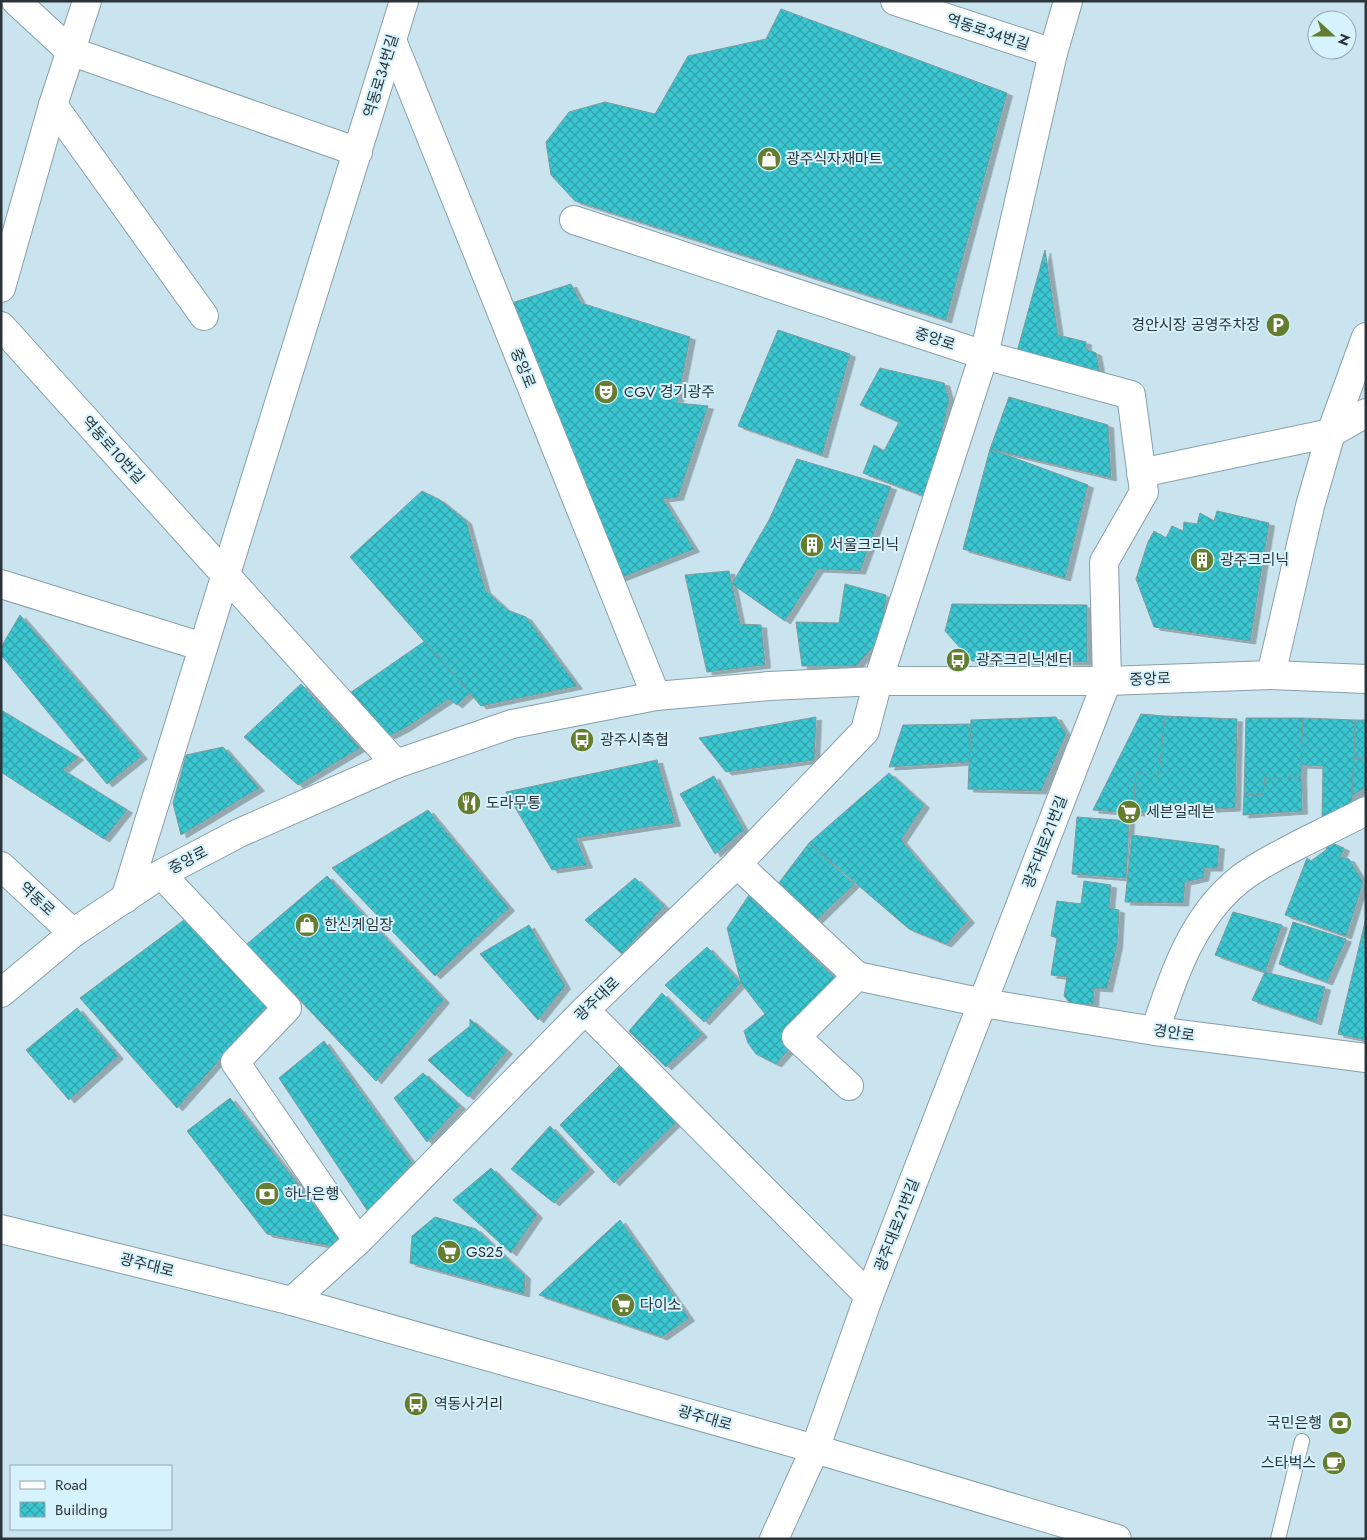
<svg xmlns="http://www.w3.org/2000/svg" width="1367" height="1540" font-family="Jost,'Noto Sans KR',sans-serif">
  <defs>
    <pattern id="building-cross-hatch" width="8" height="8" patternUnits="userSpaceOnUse" patternTransform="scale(1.25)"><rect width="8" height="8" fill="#3ac7d2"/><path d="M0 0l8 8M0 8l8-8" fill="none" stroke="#31a2ab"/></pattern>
    <filter id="shadow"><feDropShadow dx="5.5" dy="3" stdDeviation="0" flood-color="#0004"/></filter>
  </defs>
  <rect width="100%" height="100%" fill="#c9e4ee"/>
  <g fill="url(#building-cross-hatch)" stroke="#7f9b9d" filter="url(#shadow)">
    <path d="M781,9L1007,93L946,320L575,201L551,175L546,142L569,112L605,102L655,114L688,56L766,39Z"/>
    <path d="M1045,250L1058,335L1086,342V349L1096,353L1101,380L1015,359Z"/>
    <path d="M571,284L581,303L690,337L677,403L708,406L678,497L663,499L694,549L605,584L499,307Z"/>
    <path d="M778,330L850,354L822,455L738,426Z"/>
    <path d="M880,368L944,383L949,400L935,463L924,496L863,473L874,445L884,451L899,422L860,405Z"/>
    <path d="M1009,397L1108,425L1111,478L990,449Z"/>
    <path d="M990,449L1088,485L1065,578L963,549Z"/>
    <path d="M797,459L891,487L860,571L818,569L785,621L732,584L769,520Z"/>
    <path d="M422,491L440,500L466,521L485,590L507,610L526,617L577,686L481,706L350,557Z"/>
    <path d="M1217,511L1269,523L1250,641L1154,627L1136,579L1148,542L1154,531L1166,538L1172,526L1183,531L1184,522L1197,524L1200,513L1214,521Z"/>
    <path d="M729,571L740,624L761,625L765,665L707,672L685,575Z"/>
    <path d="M845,584L886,595L882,637L856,666H802L796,622L839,623Z"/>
    <path d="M952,604L1087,605V662L972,661L945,631Z"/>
    <path d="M20,615L142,756L107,784L1,655V647Z"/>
    <path d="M425,641L470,693L457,705L449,699L405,728L389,736L347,695Z"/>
    <path d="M301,684L360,748L298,785L244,737Z"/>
    <path d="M1,710L78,757L63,770L127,810L104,839L1,772Z"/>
    <path d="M1141,714L1165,716L1159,774L1136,773L1133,813L1093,810Z"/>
    <path d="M1165,716L1237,719L1235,808L1133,813L1136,773L1159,774Z"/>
    <path d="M816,717L814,760L726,772L699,738Z"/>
    <path d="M1056,717L1066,734L1041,791L968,789L971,720Z"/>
    <path d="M1246,718H1303L1301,777L1265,778L1263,794L1244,795Z"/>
    <path d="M1303,718L1355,720L1352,802L1322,820L1323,766L1301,765Z"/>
    <path d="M1355,720H1366V758L1354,759Z"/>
    <path d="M971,724L969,762L889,767L903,725Z"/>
    <path d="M223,747L259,788L181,835L173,803L186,755Z"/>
    <path d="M1366,758V787L1352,796L1354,759Z"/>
    <path d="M657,760L675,823L576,838L587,865L552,870L506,792Z"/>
    <path d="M889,773L924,805L901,840L969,920L946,944L909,929L809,843Z"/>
    <path d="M714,776L744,830L715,854L680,794Z"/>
    <path d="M1301,777L1302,811L1243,815L1244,795L1263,794L1265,778Z"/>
    <path d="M428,810L509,908L435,976L332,868Z"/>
    <path d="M1077,817L1129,821L1126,878L1072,874Z"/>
    <path d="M1132,835L1219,846L1217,868H1205L1203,878L1185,882L1183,903L1125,902Z"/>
    <path d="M1329,842L1344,848L1340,857L1349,859L1363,882L1346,936L1285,915L1307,858L1311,861L1326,850Z"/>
    <path d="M809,843L854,884L817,920L778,884Z"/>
    <path d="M327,876L444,1000L376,1081L247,944Z"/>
    <path d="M635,878L664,906L622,954L585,920Z"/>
    <path d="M1084,881L1111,885L1109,908L1119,910L1117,945L1107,989L1094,988L1093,1005L1070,1003L1064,996L1067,977L1051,975L1057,938L1051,936L1057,901L1081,904Z"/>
    <path d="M749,895L838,981L836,997L776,1064L756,1054L748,1043L744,1031L765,1014L741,983L727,928Z"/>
    <path d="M1233,912L1282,925L1265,972L1215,955Z"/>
    <path d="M188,917L268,1005L177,1108L80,998Z"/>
    <path d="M1366,918V1040L1338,1034Z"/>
    <path d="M1293,922L1346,939L1327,982L1279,964Z"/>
    <path d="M529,925L565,986L538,1020L480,954Z"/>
    <path d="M707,947L741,983L704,1022L665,985Z"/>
    <path d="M1265,972L1325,987L1316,1022L1252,1000Z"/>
    <path d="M662,993L702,1034L666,1067L629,1031Z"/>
    <path d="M77,1008L118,1056L69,1100L26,1050Z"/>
    <path d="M470,1019L507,1051L468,1097L428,1060L470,1026Z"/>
    <path d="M324,1041L412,1163L369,1213L279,1078Z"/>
    <path d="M623,1062L677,1121L614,1183L560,1125Z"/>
    <path d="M423,1073L460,1106L427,1142L394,1098Z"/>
    <path d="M230,1098L339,1237L331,1246L267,1234L187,1131Z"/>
    <path d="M550,1126L589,1169L554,1203L511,1169Z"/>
    <path d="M491,1168L537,1215L511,1253L453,1200Z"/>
    <path d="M435,1217L476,1229L525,1276L524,1294L410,1263L412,1236Z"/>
    <path d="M620,1220L689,1318L662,1337L539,1295Z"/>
  </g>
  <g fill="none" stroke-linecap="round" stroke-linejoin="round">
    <g stroke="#87a0aa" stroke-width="16">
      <path id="service" d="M1278,1539L1302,1441"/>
    </g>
    <g stroke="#87a0aa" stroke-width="30">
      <g id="minor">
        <path d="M16,1L70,51L358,152"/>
        <path d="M895,1L1053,53"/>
        <path d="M392,40L656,696"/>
        <path d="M53,105L204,316"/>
        <path d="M574,220L984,355L1131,395L1144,492L1104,562L1107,681L869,1296L815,1449"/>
        <path d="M1,288L53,105L87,1"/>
        <path d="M1,326L396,764"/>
        <path d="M1141,473L1331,433L1366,413"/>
        <path d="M1,584L203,647"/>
        <path d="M1271,675L1310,506L1331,433L1366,337"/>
        <path d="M737,864L857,976L983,1003L1155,1031L1366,1058"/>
        <path d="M161,874L287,1008L235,1062L358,1241"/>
        <path d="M125,899L404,1"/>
        <path d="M585,1010L869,1296"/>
        <path d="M1155,1031C1173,976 1192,918 1239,880C1256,866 1278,856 1298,845C1320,834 1343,823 1366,811"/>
        <path d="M849,1086L796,1037L857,976"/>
        <path d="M292,1301L358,1241L585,1010L737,864L865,731L878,681L984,355L1053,53L1068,1"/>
      </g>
    </g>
    <g stroke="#87a0aa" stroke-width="30">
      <g id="tertiary">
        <path d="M1,866L73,933"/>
        <path d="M1,993L73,933L161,874L239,833L396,764L512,724L656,696L769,686L878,681H1107L1271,675L1366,679"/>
        <path d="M1,1229L292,1301L815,1449L1117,1539"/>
        <path d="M774,1539L815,1449"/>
      </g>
    </g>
    <use href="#service" stroke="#fff" stroke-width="14"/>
    <use href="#minor" stroke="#fff" stroke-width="28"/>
    <use href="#tertiary" stroke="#fff" stroke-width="28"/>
  </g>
  <defs>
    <g id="shop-disc" transform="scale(1.25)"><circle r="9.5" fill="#657d2f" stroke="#d6f2fc"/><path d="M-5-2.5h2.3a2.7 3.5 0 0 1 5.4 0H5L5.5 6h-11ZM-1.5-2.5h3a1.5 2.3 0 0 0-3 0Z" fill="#fff"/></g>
    <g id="parking-disc" transform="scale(1.25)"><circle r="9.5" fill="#657d2f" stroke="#d6f2fc"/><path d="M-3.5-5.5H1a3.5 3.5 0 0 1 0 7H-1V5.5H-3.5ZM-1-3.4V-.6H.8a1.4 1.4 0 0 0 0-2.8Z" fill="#fff"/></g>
    <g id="theatre-disc" transform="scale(1.25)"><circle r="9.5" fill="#657d2f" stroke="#d6f2fc"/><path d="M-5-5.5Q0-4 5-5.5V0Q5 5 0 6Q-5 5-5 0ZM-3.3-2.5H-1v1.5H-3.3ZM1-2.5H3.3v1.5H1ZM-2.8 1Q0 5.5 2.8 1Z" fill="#fff"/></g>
    <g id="building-disc" transform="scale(1.25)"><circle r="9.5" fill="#657d2f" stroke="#d6f2fc"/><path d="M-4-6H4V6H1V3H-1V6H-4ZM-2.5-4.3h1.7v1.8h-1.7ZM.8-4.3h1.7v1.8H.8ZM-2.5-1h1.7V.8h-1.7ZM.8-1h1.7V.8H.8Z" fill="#fff"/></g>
    <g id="bus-disc" transform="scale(1.25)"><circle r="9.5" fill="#657d2f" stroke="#d6f2fc"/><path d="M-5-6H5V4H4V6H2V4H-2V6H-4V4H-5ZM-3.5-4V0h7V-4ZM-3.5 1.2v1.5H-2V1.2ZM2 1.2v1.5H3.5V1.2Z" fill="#fff"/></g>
    <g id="restaurant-disc" transform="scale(1.25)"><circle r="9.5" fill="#657d2f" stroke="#d6f2fc"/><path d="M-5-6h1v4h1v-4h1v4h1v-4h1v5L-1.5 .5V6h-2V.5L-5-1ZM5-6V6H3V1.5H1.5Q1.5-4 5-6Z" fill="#fff"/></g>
    <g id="supermarket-disc" transform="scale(1.25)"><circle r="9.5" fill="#657d2f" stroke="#d6f2fc"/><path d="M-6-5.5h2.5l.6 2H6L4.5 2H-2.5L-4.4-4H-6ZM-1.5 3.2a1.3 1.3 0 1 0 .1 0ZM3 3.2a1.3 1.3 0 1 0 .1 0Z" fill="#fff"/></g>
    <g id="bank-disc" transform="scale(1.25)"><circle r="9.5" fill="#657d2f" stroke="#d6f2fc"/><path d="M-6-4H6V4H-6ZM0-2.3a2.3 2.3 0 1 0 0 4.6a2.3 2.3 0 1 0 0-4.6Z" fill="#fff"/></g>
    <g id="cafe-disc" transform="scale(1.25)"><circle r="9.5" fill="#657d2f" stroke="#d6f2fc"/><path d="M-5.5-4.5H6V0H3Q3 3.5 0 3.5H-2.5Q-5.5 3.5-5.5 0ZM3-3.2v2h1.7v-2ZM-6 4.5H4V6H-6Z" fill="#fff"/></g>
  </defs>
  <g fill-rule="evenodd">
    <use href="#shop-disc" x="769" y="159"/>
    <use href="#parking-disc" x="1278" y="325"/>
    <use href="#theatre-disc" x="606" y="392"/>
    <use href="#building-disc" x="812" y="545"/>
    <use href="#building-disc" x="1202" y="560"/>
    <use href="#bus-disc" x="958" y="660"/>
    <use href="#bus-disc" x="582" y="740"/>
    <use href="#restaurant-disc" x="469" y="803"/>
    <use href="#supermarket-disc" x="1129" y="812"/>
    <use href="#shop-disc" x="307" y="925"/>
    <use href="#bank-disc" x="267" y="1194"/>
    <use href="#supermarket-disc" x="449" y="1252"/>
    <use href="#supermarket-disc" x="623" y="1305"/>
    <use href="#bus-disc" x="416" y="1404"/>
    <use href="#bank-disc" x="1340" y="1423"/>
    <use href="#cafe-disc" x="1334" y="1463"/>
  </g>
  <g text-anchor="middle" stroke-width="4" stroke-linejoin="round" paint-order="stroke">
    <g font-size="15" fill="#2b3539" stroke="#d6f2fc">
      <text transform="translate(988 32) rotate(18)" y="5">역동로34번길</text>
      <text transform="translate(381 76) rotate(-73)" y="5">역동로34번길</text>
      <text transform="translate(935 339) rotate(18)" y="5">중앙로</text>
      <text transform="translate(523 368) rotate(68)" y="5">중앙로</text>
      <text transform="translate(113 450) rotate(48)" y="5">역동로10번길</text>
      <text transform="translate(1150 679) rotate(-2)" y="5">중앙로</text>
      <text transform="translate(1045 842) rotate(-69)" y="5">광주대로21번길</text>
      <text transform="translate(188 860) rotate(-28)" y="5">중앙로</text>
      <text transform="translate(37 899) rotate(43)" y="5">역동로</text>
      <text transform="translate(597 999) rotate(-44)" y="5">광주대로</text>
      <text transform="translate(1174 1033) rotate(8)" y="5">경안로</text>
      <text transform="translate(897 1225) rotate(-69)" y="5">광주대로21번길</text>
      <text transform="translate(147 1265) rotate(14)" y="5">광주대로</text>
      <text transform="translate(705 1418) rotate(16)" y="5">광주대로</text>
    </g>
    <g font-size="15" fill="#2b3539" stroke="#d6f2fc" text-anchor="start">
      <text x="786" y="164">광주식자재마트</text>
      <text x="1260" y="330" text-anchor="end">경안시장 공영주차장</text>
      <text x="624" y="397">CGV 경기광주</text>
      <text x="830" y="550">서울크리닉</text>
      <text x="1220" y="565">광주크리닉</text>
      <text x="976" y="665">광주크리닉센터</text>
      <text x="600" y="745">광주시축협</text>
      <text x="486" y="808">도라무통</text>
      <text x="1146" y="817">세븐일레븐</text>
      <text x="324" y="930">한신게임장</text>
      <text x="284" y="1199">하나은행</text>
      <text x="466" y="1257">GS25</text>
      <text x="640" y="1310">다이소</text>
      <text x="434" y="1409">역동사거리</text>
      <text x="1322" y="1428" text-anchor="end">국민은행</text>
      <text x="1316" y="1468" text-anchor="end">스타벅스</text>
    </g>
  </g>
  <rect width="1367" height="1540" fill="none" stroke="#2b3539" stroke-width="5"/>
  <rect x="10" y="1465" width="162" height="65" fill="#d6f2fc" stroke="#92a6ae"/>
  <rect x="20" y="1481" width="25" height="8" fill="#ffffff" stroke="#92a6ae"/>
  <text x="55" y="1490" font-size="15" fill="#2b3539">Road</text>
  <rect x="20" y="1502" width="25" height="15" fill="url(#building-cross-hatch)" stroke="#92a6ae"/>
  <text x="55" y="1515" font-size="15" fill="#2b3539">Building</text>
  <g transform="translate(1332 35) rotate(111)"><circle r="24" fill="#d6f2fc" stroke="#92a6ae"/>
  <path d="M0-4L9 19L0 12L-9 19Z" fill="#657d2f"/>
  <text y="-8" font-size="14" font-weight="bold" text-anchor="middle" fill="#2b3539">N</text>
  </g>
</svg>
